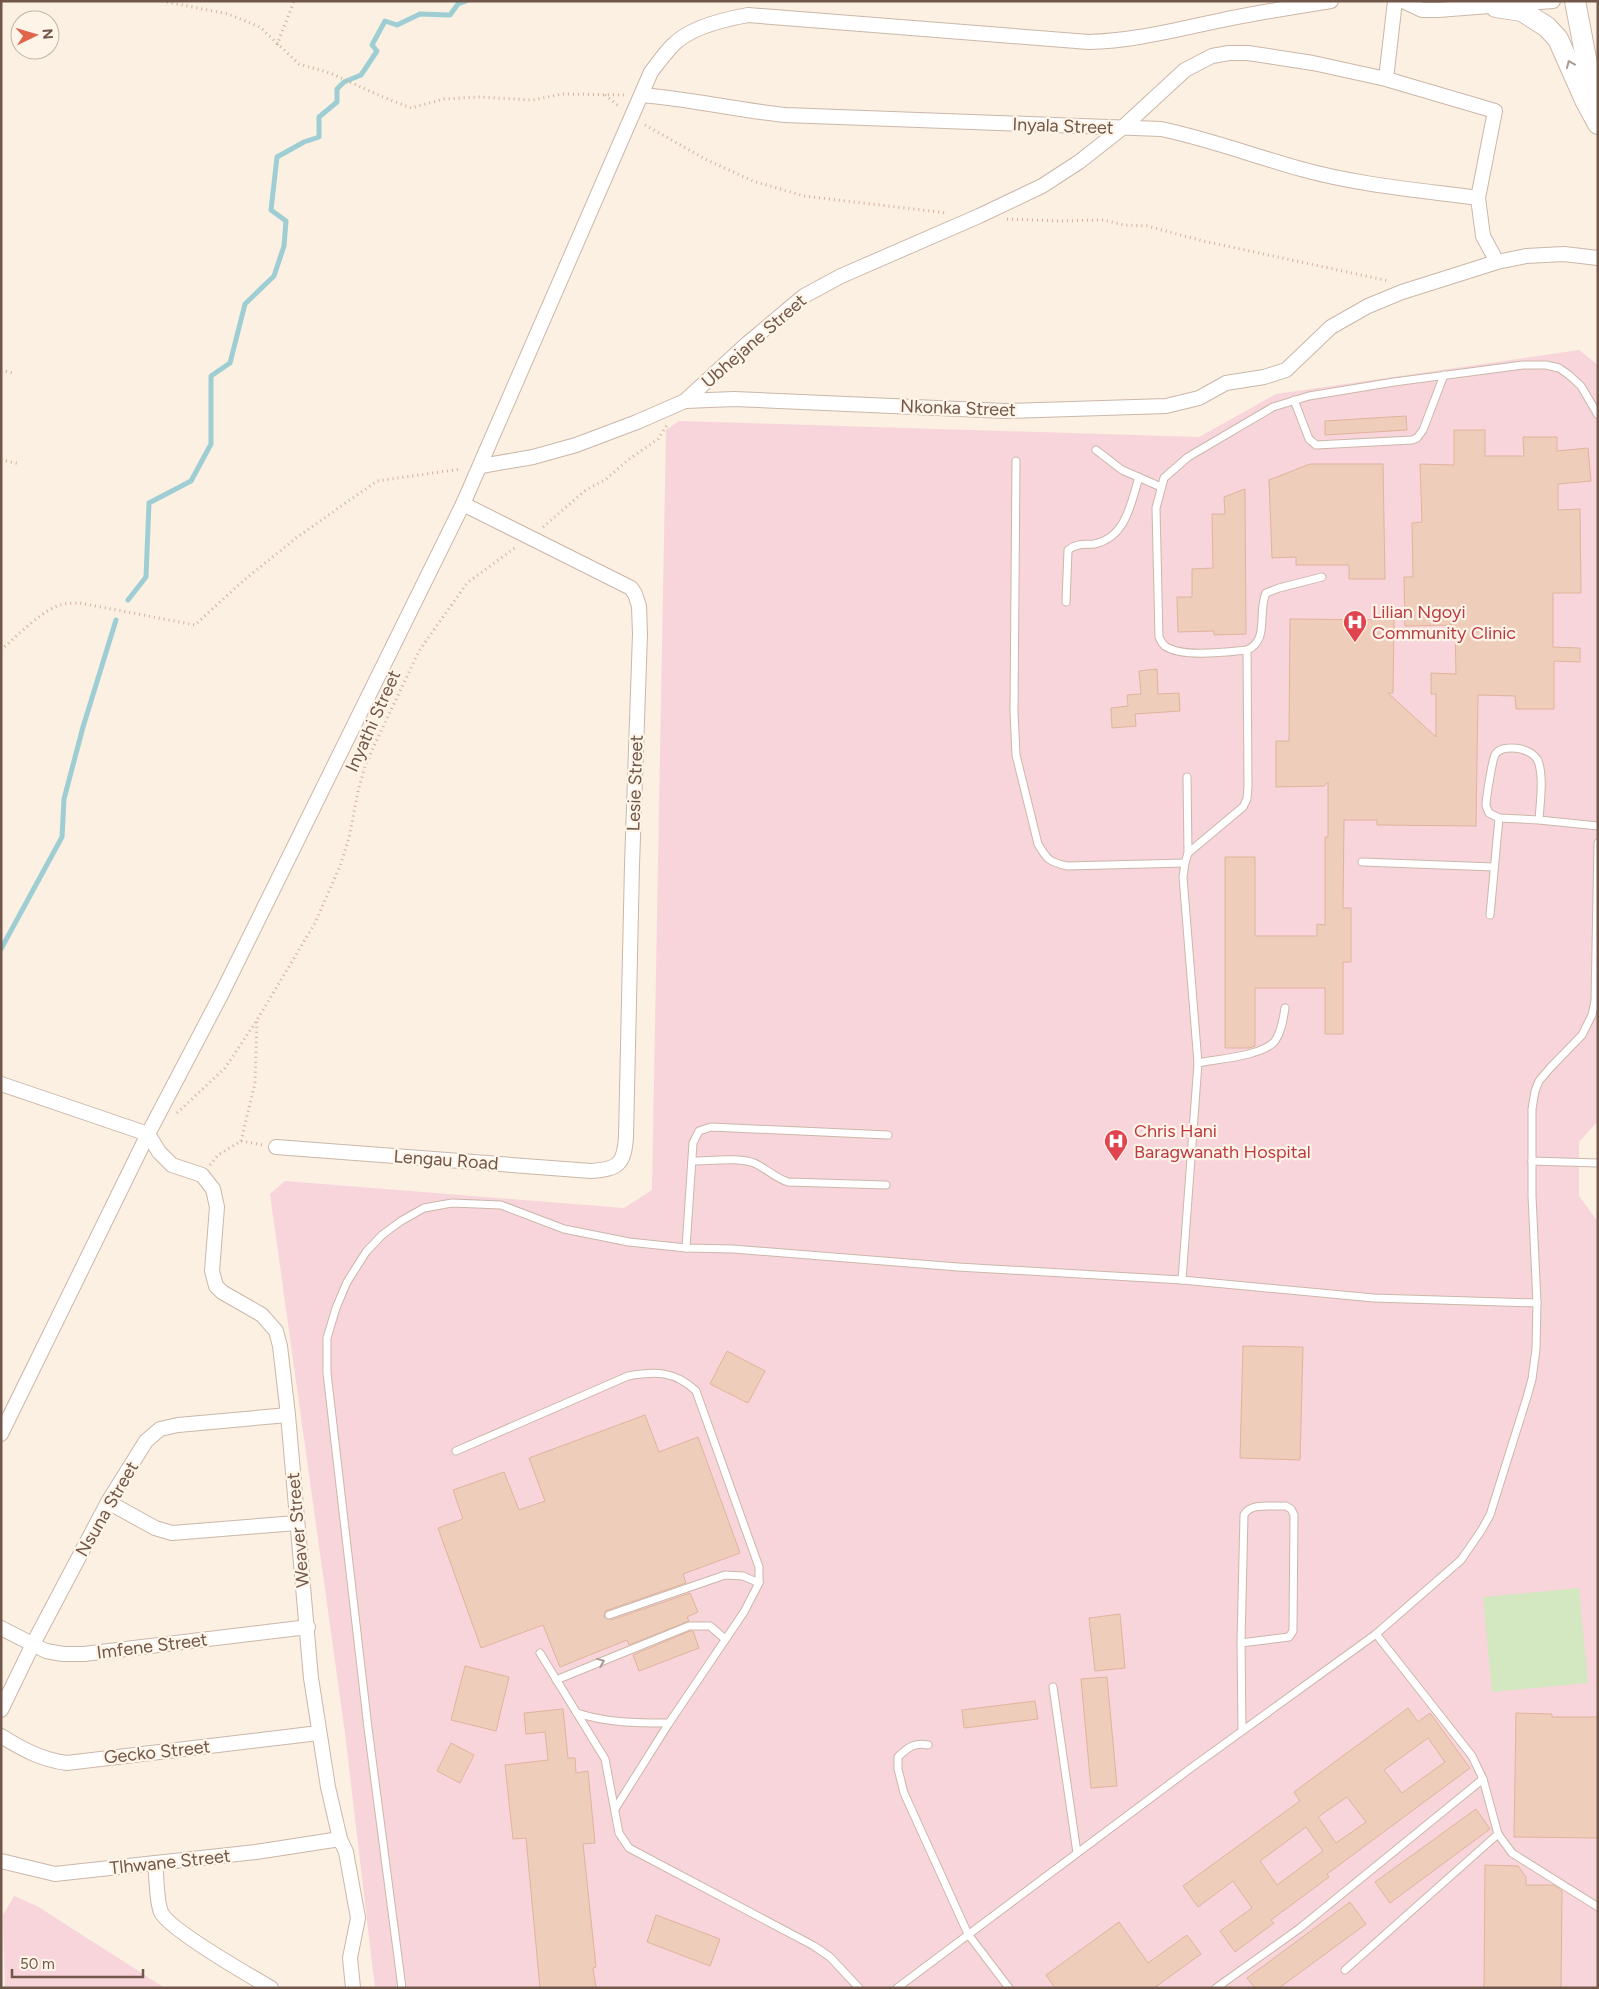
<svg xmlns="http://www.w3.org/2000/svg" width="1599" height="1989" font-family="Figtree,sans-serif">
  <rect width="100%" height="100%" fill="#fbf0e2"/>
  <g fill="#f8d5db">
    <path d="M1579,350L1598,365V1121L1579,1142V1196L1598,1222V1988H375L345,1733L270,1194L285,1181L624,1208L652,1190L666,430L679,421L1199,437L1276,394Z"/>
    <path d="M14,1896L37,1906L165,1988H5L3,1915Z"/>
  </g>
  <path fill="#d3e7c1" d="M1579,1588L1588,1683L1492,1692L1483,1597Z"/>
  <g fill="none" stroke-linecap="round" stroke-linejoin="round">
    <g stroke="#9eced4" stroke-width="5">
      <path d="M128,600L146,577L149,503L191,481L211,444V376L230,363L245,304L274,276L284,246L286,221L271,210L277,157L304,142L319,137V117L337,102V89L344,82L361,75L377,51L372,45L385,21L397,25L420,14L450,15L458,4L466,1"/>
      <path d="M1,949L62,837L64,799L83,727L116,620"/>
    </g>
  </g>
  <g fill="#efcdbb" stroke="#e0b39c" fill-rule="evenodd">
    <path d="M1406,416L1407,430L1325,435V421Z"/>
    <path d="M1454,430H1485V456H1524L1523,437H1557V451L1588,448L1591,481L1558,484V510L1580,509L1581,593H1553V647L1580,648V662L1554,661V709H1516L1515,696L1478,695L1476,826L1377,825V820H1344L1343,908H1351V962H1343V1034H1325V988H1255V1046L1249,1048H1225V857H1255V936H1317V924L1325,925V837H1328V782L1324,786L1276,787V741H1289L1290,619L1394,620L1393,693H1388L1436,737V694H1431V673L1456,674L1455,625L1405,626L1404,577H1413L1412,523L1422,522L1420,464L1454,465Z"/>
    <path d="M1310,464H1383L1385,579H1349V565H1296V557L1272,558L1269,480Z"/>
    <path d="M1245,489L1246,634L1214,635V631L1178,632L1177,597H1192V569L1213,568L1212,514H1225L1224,497Z"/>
    <path d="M1157,669L1158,694L1179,693L1180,711L1135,714L1136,726L1112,728L1111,708L1128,706L1127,695L1141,694L1139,671Z"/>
    <path d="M1243,1346L1303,1347L1300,1460L1240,1458Z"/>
    <path d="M727,1351L765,1371L748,1403L710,1384Z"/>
    <path d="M645,1415L659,1452L698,1437L740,1553L683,1574L686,1583L605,1611L604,1617L611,1620L690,1593L698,1612L687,1617L689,1621L629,1645L627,1640L560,1667L543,1625L481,1648L438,1528L463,1519L453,1490L504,1472L519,1510L545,1501L529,1458Z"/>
    <path d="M1120,1614L1125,1668L1095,1671L1089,1618Z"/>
    <path d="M690,1631H693L699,1648L639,1671L633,1655Z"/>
    <path d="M465,1666L509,1677L496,1731L451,1720Z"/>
    <path d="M1107,1677L1117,1786L1091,1788L1081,1679Z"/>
    <path d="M1035,1701L1038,1719L964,1728L962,1710Z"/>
    <path d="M1408,1708L1418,1722L1430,1713L1470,1768L1327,1874L1329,1877L1271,1920L1274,1923L1235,1952L1220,1931L1252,1908L1233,1881L1198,1907L1183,1886L1300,1801L1294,1792ZM1428,1738L1445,1762L1402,1793L1384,1770ZM1347,1797L1366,1822L1336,1843L1318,1817ZM1306,1827L1323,1851L1277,1885L1260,1861Z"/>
    <path d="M563,1709L568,1758H575L576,1773L588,1771L595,1843L583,1844L596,1967L593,1968L596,1988H540L526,1838L513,1839L505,1765L548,1760L545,1732L526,1734L524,1713Z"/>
    <path d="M1516,1713L1552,1714V1717H1598V1838L1514,1837Z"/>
    <path d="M451,1743L474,1755L460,1783L437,1771Z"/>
    <path d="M1476,1809L1490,1829L1390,1903L1375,1882Z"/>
    <path d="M1485,1865L1518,1866L1526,1877V1885H1554L1562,1891L1561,1988H1484Z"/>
    <path d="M1350,1902L1366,1924L1279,1988H1255L1247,1978Z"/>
    <path d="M656,1915L720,1939L710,1966L647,1942Z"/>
    <path d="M1119,1922L1148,1963L1187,1935L1201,1954L1154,1988H1055L1046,1975Z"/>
  </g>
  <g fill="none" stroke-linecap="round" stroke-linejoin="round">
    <g stroke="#cbb7a9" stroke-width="9">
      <g id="service">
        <path d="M1294,400L1309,439L1316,445L1412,440L1417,438L1423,430L1444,375"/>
        <path d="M1096,450L1122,470L1161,487"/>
        <path d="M1016,461L1014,711L1016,755L1038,844C1047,860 1050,862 1067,866L1185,863"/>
        <path d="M1322,577L1279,588L1266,593C1257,612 1270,640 1247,650C1227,652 1182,658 1165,646C1162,644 1161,641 1159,637L1156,508L1164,478L1188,457L1273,407L1309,396L1394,382L1523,365H1546L1559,368L1569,375L1581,386L1598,415"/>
        <path d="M1066,602L1068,550C1077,543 1084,545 1094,544C1126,538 1131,503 1139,477"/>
        <path d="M1187,777L1188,853"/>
        <path d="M1539,820C1540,804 1544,776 1538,761C1532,747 1501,743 1495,755C1492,761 1486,799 1486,806C1487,808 1488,811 1489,813L1499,818L1539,820L1598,826"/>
        <path d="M1362,862L1494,867"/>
        <path d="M1490,915L1499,818"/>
        <path d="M1198,1063L1183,877L1185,863L1188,853L1243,807L1247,799L1248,786L1247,650"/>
        <path d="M692,1161C709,1161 738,1157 754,1163C766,1168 775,1178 788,1182L886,1185"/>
        <path d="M1532,1161L1598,1163"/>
        <path d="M686,1248L693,1143L699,1131L711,1127L888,1135"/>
        <path d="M1182,1280L1198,1063C1217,1059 1263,1056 1275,1041C1282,1031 1283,1019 1285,1008"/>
        <path d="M456,1451L628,1376C655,1371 675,1371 696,1391L759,1567V1583L744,1612L669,1723L615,1809"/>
        <path d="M609,1615L725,1575L743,1576L759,1583"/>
        <path d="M1376,1634L1472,1756L1483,1779L1498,1834L1512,1853L1598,1907"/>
        <path d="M1241,1643L1289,1637L1293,1631L1294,1515L1291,1509L1286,1506C1274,1507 1250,1502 1244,1515L1241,1643L1242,1730"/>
        <path d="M540,1653L605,1759L619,1833L629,1848L814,1946L830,1957L859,1988"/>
        <path d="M556,1680L689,1626H710L725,1639"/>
        <path d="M1053,1687L1077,1853"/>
        <path d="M577,1713C607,1723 637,1723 669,1723"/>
        <path d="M928,1745C914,1742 907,1748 898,1757V1769L904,1793L968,1934L1009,1988"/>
        <path d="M1345,1970L1498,1834"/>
        <path d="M402,1988L368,1728L327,1373V1338L336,1308L347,1282L366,1252L382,1235L401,1221L424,1208L452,1203L501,1205L564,1229L629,1242L686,1248L733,1249L958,1267L1182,1280L1374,1298L1537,1303"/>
        <path d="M897,1988L1191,1768L1376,1634L1461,1560L1481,1531L1490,1515L1527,1397L1532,1379L1536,1349L1537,1303L1532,1196V1109L1535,1091L1539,1081L1550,1068L1582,1035L1592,1015L1595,1001L1598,843"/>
        <path d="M1216,1988L1300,1928L1483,1779"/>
      </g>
    </g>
    <g stroke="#cbb7a9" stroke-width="16">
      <g id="minor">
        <path d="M1403,1L1422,10H1438L1553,1"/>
        <path d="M1386,79L1395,1"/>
        <path d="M642,95C690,99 737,110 785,115L1161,129C1209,139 1254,156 1301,169C1358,185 1419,190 1478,198"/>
        <path d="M685,401L734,399L1005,411L1166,406L1199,398L1226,383L1264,377L1286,370L1331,327L1368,306L1402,292L1497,262L1526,256L1564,254L1598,258"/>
        <path d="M481,466L533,457L576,445L637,422L685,401L748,343L804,296L841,276L979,216L1042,186L1079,162L1121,129L1185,70L1212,56L1229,53H1248L1313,63L1386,79L1495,111L1478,198L1483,236L1497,262"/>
        <path d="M1,1084L148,1134L159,1152L172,1165L202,1175L213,1189L217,1207L212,1271L216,1286L222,1292L262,1315L276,1331L280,1346L288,1415L311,1678L328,1787L340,1839L346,1852L358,1918L350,1958L353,1988"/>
        <path d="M276,1147L591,1171C618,1169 624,1165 626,1137L632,865L640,634L639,606L635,594L631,588L463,504"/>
        <path d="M1,1434L148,1134L222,993L463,504L651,72C658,63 665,53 673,45C689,28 726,19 748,15L1089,42C1133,41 1174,30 1218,21C1255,13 1293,7 1331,1"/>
        <path d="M108,1502L155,1528L172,1533L296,1523"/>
        <path d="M1,1628L46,1651L63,1654H84L308,1627"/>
        <path d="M1,1710L33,1644L108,1502L146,1441L160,1429L178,1425L288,1415"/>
        <path d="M1,1736C22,1749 42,1760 67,1763L319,1733"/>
        <path d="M1,1861L55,1874L256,1852L340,1839"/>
        <path d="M155,1863C157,1877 156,1900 161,1912C168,1929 252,1977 271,1988"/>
      </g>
    </g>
    <g stroke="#d0b8a9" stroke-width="22">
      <g id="secondary">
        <path d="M1575,1L1594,100"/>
        <path d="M1496,7L1522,11L1547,27L1558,39L1585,100L1598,124"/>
      </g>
    </g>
    <g stroke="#d3b09e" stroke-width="3" stroke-dasharray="1 4" stroke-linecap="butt">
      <path d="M162,1L228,14L260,27L299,64L330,73L383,97L411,108L444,99L479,97L533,100L562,94L624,95"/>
      <path d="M277,45L294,1"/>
      <path d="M605,95L620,107"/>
      <path d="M645,125L707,160L753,181L804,196L947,213"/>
      <path d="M1007,219L1059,221L1103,220L1124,225L1147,226L1203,241L1389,281"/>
      <path d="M1,370L13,373"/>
      <path d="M1,460L20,464"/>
      <path d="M543,527L587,489L605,480L628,460L658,439L667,425"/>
      <path d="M1,650C17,636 38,614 57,606C65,603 73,603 80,603L195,625L243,581L296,538L377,481L461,469"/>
      <path d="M177,1113L225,1068L257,1020L315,923L340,866L349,838L358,791L366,763L419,651L467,583L516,547"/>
      <path d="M241,1141L255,1083L257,1020"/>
      <path d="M210,1165L218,1155L241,1141L263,1145"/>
    </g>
    <use href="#service" stroke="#fff" stroke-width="7"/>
    <use href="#minor" stroke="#fff" stroke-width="14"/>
    <use href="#secondary" stroke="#fff" stroke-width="20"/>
  </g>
  <defs><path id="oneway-chevron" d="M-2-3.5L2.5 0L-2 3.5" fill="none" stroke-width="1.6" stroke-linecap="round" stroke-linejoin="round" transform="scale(1.25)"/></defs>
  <g stroke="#aa9a92">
    <use href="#oneway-chevron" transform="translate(1570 64) rotate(-113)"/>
    <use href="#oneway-chevron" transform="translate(601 1662) rotate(-22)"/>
  </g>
  <defs>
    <g id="hospital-pin" transform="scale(1.25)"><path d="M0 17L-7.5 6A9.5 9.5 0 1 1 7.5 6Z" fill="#e0444e" stroke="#fef4e7"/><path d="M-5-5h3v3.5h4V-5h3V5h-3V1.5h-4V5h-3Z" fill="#fff"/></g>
  </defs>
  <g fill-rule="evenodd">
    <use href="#hospital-pin" x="1355" y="622"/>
    <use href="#hospital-pin" x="1116" y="1141"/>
  </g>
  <g text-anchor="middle" stroke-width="4.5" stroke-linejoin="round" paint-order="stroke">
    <g font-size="18" fill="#71564a" stroke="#fef4e7">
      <text transform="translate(1063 126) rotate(2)" y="6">Inyala Street</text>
      <text transform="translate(754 341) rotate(-41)" y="6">Ubhejane Street</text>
      <text transform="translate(958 408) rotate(2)" y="6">Nkonka Street</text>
      <text transform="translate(373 721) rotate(-66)" y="6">Inyathi Street</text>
      <text transform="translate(635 783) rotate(-88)" y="6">Lesie Street</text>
      <text transform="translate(446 1160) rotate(4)" y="6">Lengau Road</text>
      <text transform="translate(107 1509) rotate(-60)" y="6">Nsuna Street</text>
      <text transform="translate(298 1530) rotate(-95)" y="6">Weaver Street</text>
      <text transform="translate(152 1646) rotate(-7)" y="6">Imfene Street</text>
      <text transform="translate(157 1752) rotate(-6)" y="6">Gecko Street</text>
      <text transform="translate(170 1862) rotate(-6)" y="6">Tlhwane Street</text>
    </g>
    <g font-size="18" fill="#be3a42" stroke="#fef4e7" text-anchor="start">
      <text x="1372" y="618">Lilian Ngoyi<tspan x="1372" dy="21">Community Clinic</tspan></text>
      <text x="1134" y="1137">Chris Hani<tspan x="1134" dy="21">Baragwanath Hospital</tspan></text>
    </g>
  </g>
  <rect width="1599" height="1989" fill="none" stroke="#71564a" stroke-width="5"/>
  <g transform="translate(35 35) rotate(85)"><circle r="24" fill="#fef4e7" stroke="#c6b5a8"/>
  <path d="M0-4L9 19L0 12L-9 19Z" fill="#df654c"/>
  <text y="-8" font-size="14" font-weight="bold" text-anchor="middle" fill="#71564a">N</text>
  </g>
  <path d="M12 1969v8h131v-8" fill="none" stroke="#71564a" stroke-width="2.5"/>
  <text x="20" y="1969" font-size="15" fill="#71564a" stroke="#fef4e7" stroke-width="4" paint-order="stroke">50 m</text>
</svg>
